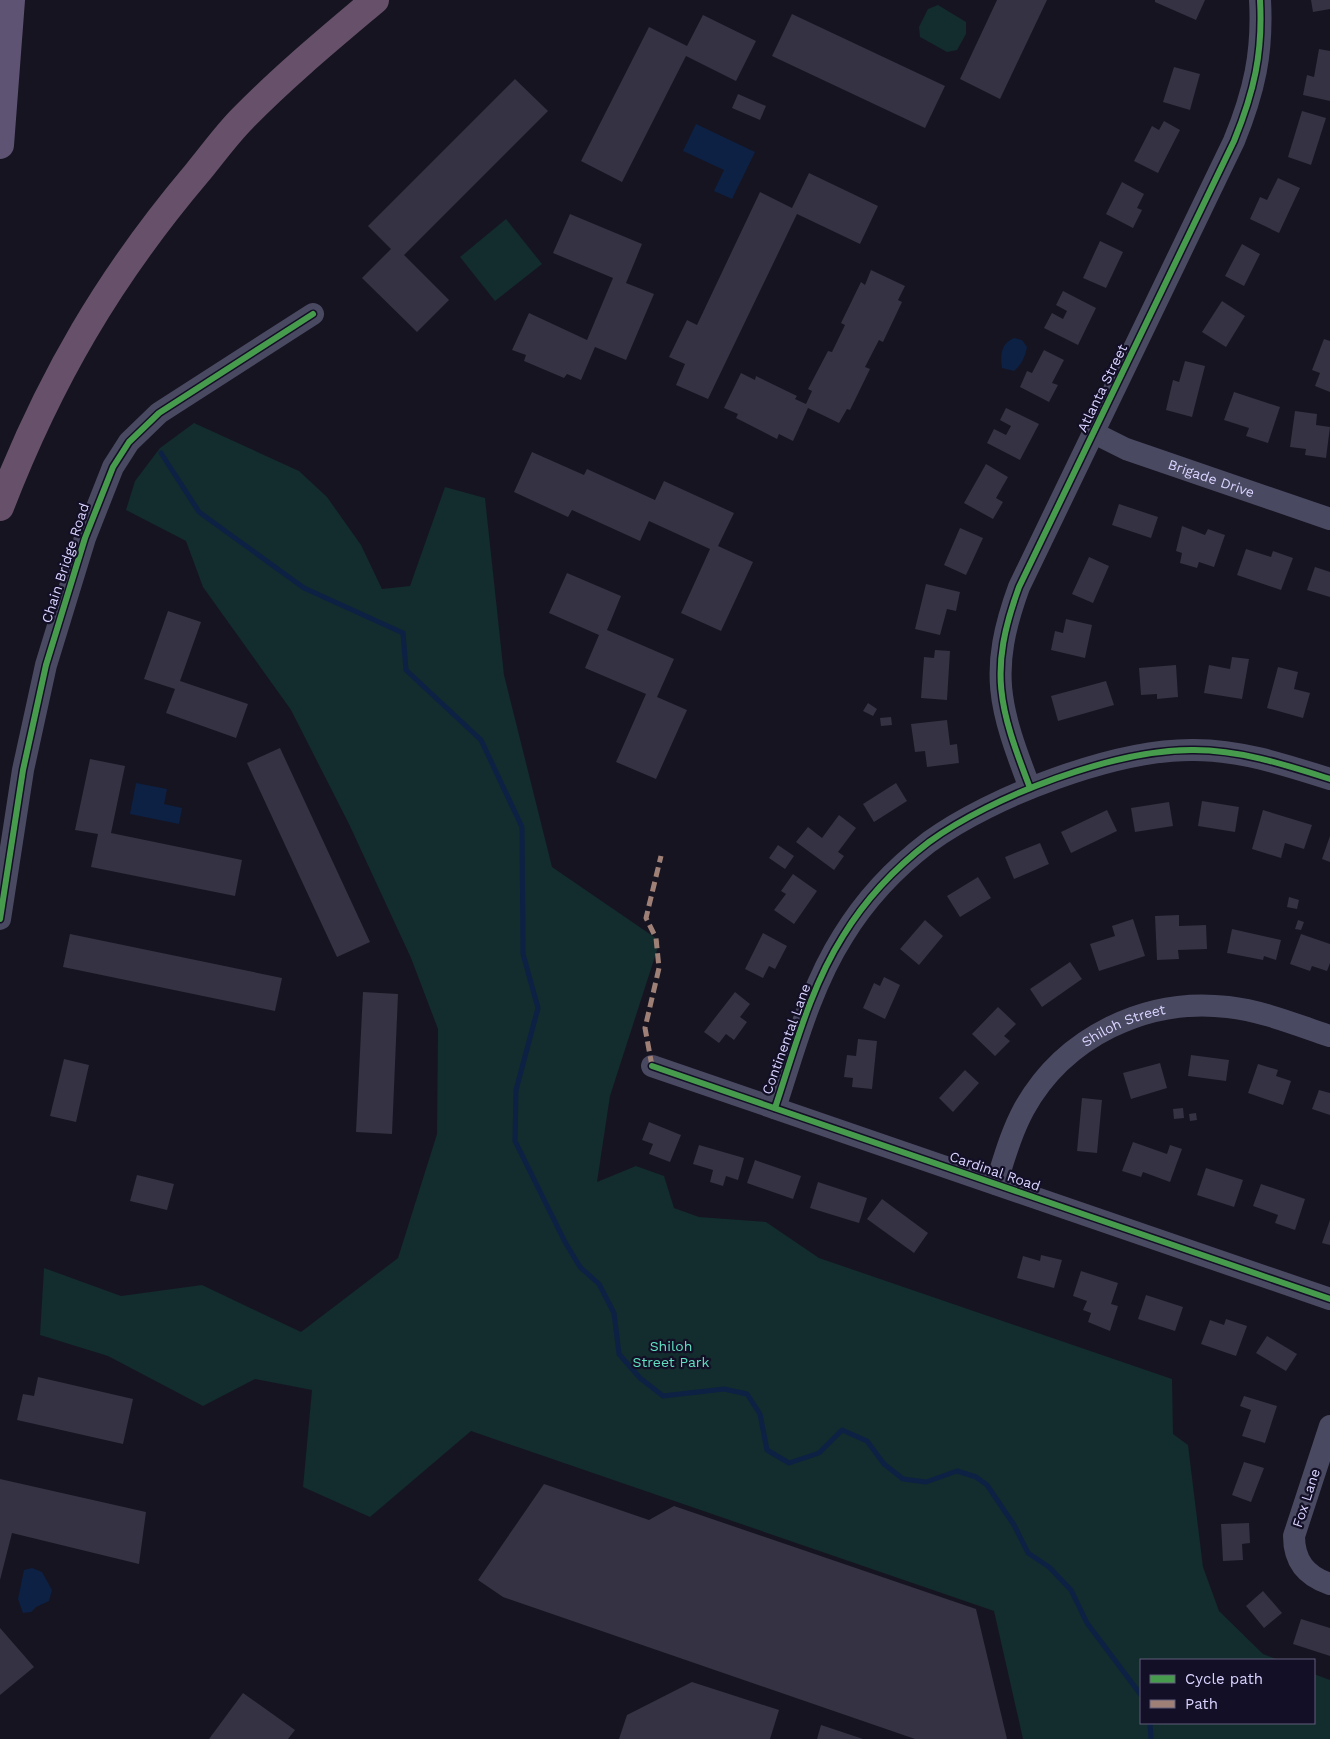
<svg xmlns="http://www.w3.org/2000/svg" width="1330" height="1739" font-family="'Work Sans',sans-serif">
  <rect width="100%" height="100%" fill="#161421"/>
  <g fill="#132c2d">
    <path d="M938,5L966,22V34L957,50L947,52L920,37L919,27L928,9Z"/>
    <path d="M506,219L542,264L495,301L460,257Z"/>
    <path d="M194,423L299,471L327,497L361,545L382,589L410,586L445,487L485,498L504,675L552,867L660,941L610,1096L597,1182L636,1166L664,1176L674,1208L699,1217L766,1222L819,1258L1172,1379L1173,1434L1188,1445L1203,1567L1219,1611L1263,1654L1279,1660H1141V1723H1314V1674L1330,1680V1739H1023L994,1611L471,1431L370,1517L303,1487L312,1390L255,1379L203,1406L108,1356L40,1335L44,1268L121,1296L202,1285L301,1332L398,1258L437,1134L438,1029L411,958L349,824L291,710L203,587L186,541L126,510L135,481L160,448Z"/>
  </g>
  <g fill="#0d2144">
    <path d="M696,124L755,152L732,199L714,191L724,170L683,151Z"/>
    <path d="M1014,338L1022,340L1027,347C1025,357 1022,364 1014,371L1002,368C1000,354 1001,344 1014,338Z"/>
    <path d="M136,783L167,789L164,804L182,808L179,824L130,814Z"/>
    <path d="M32,1568L42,1572L52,1590L49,1601L36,1607L31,1612L23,1613L18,1599L24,1570Z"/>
  </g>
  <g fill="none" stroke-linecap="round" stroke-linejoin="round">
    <g stroke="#0d2144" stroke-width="5">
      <path d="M161,453L199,512L304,588L403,633L406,670L481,740L522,827L523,954L538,1008L516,1090L515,1141L565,1242L580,1267L599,1284L614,1313L619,1354L640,1378L663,1396L724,1389L747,1394L760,1414L767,1450L789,1463L819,1453L842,1430L867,1441L884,1464L903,1479L926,1482L957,1471L976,1477L987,1485L1014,1525L1028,1553L1049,1567L1071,1590L1087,1623L1141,1695"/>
      <path d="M1150,1723L1151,1739"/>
    </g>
  </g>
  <g fill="#343243">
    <path d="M997,0H1047L1000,99L960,79Z"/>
    <path d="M1155,0H1205L1196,20L1155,2Z"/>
    <path d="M1311,0H1330V9L1313,12Z"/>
    <path d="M792,14L945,86L925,128L772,56Z"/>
    <path d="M703,15L756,41L736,81L686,56L622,182L581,161L649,27L687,46Z"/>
    <path d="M1319,49L1330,51V101L1303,95L1307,75L1314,77Z"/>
    <path d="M1174,67L1200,74L1190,110L1163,102Z"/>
    <path d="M515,79L548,111L404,255L449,300L417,332L362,278L391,249L368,226Z"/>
    <path d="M738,94L766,106L760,120L732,108Z"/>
    <path d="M1302,111L1326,118L1311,165L1288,157Z"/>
    <path d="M1164,121L1180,130L1158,173L1134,161L1152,126L1159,130Z"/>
    <path d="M809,173L878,206L860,244L797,214L708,399L676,385L685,364L669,357L687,320L697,325L760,192L792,208Z"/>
    <path d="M1278,178L1300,188L1279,233L1250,219L1260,197L1267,200Z"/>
    <path d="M1122,182L1144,194L1137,208L1142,210L1133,228L1106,214Z"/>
    <path d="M570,214L642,244L626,283L654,294L626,360L595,347L581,380L567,374L564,378L524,361L526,355L512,350L529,313L587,340L613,278L553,253Z"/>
    <path d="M1100,241L1123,252L1106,288L1083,278Z"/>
    <path d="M1242,244L1260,254L1244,286L1225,276Z"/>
    <path d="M871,270L905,286L898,300L902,302L883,342L879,340L865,367L870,369L850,410L847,409L839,423L808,408L793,441L779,434L777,439L736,418L738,414L724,408L741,373L755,380L756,376L797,396L795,399L806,404L812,391L808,389L828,351L832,352L845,325L841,323L861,282L865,285Z"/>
    <path d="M1063,291L1096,308L1078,345L1044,328L1052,313L1063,319L1067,311L1056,305Z"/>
    <path d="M1222,301L1245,316L1226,347L1202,332Z"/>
    <path d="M1324,339L1330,341V392L1315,386L1320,373L1312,370Z"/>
    <path d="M1044,350L1064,360L1052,383L1058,385L1049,402L1020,387L1027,371L1032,373Z"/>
    <path d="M1185,361L1205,366L1192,417L1166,410L1173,380L1179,382Z"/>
    <path d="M1234,392L1280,407L1268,443L1246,436L1249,428L1224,420Z"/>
    <path d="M1006,408L1039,424L1020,460L987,443L994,429L1006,435L1011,426L1000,420Z"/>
    <path d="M1295,411L1317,414L1316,425L1330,427L1326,458L1305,455L1306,449L1290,447Z"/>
    <path d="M532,452L584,475L587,469L655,500L664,481L734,513L718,546L753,562L721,631L681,613L710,549L649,521L640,541L572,510L568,517L514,492Z"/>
    <path d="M986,464L1008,477L996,498L1003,502L993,519L964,503Z"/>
    <path d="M1119,504L1158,517L1151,538L1112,525Z"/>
    <path d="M1182,526L1205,535L1208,529L1225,535L1214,567L1199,562L1197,568L1180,563L1182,553L1176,551Z"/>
    <path d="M960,528L983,538L966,575L944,565Z"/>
    <path d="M1246,549L1271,557L1273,551L1293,558L1281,590L1237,575Z"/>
    <path d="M1089,557L1109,566L1093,603L1072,594Z"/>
    <path d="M1315,567L1330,572V597L1307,590Z"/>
    <path d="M567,573L621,596L607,630L674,659L657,697L687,710L656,779L616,762L646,694L585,668L599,635L549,613Z"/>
    <path d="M926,584L960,592L956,611L947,609L940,635L915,629Z"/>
    <path d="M168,611L201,622L180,681L248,704L236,738L166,713L175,689L144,679Z"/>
    <path d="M1066,619L1092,625L1085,658L1051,650L1055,631L1063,633Z"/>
    <path d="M935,650L950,651L947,700L921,698L924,657L934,658Z"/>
    <path d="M1232,657L1249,659L1242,699L1204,693L1209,665L1230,669Z"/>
    <path d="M1176,665L1178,697L1157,699V694L1141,695L1139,668Z"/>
    <path d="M1278,667L1298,672L1294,689L1310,693L1303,718L1267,708Z"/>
    <path d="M1106,681L1114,705L1058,721L1051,696Z"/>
    <path d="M868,703L877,709L873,716L863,711Z"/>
    <path d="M891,717L892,725L881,726L880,718Z"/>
    <path d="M947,720L950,745L957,744L959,763L927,767L925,751L915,752L911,724Z"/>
    <path d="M280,748L370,942L337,957L247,763Z"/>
    <path d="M90,759L125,766L111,833L242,860L235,896L91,867L98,834L75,830Z"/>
    <path d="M896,783L907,801L874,822L863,804Z"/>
    <path d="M1202,801L1239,807L1235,832L1198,826Z"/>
    <path d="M1169,802L1173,826L1135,832L1131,808Z"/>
    <path d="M1107,810L1117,831L1071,853L1061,832Z"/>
    <path d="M1263,810L1312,825L1304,849L1285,843L1281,858L1252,849Z"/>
    <path d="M839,815L856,828L838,852L844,856L834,870L796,842L808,827L822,838Z"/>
    <path d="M1330,836V862L1322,859Z"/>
    <path d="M1040,843L1049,864L1014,879L1005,857Z"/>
    <path d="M778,845L794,856L785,869L769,858Z"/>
    <path d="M793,874L817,891L794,924L774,910L786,894L781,891Z"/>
    <path d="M978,877L991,898L960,917L947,896Z"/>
    <path d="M1289,897L1299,900L1297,909L1287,907Z"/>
    <path d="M1179,915V926L1206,925L1207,949L1178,950L1179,959L1157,960L1155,916Z"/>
    <path d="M1133,919L1145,956L1099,971L1090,944L1115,936L1112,926Z"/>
    <path d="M925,920L943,936L919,965L900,949Z"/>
    <path d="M1298,920L1304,922L1301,930L1295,929Z"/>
    <path d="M1232,929L1281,940L1276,960L1264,956L1263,960L1227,953Z"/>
    <path d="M763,933L787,946L775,969L769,966L763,978L745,969Z"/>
    <path d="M70,934L282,978L275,1011L63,967Z"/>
    <path d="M1301,934L1330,944V963L1327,971L1312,966L1310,971L1290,964Z"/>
    <path d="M1070,962L1082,979L1042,1007L1030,989Z"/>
    <path d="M884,977L900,985L885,1019L863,1008L874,983L880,986Z"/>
    <path d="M363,992L398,994L392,1134L356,1132Z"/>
    <path d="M735,992L750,1004L740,1017L747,1022L734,1040L726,1034L719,1043L704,1032Z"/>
    <path d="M998,1007L1016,1024L1004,1036L1010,1041L995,1056L972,1034Z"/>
    <path d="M858,1039L877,1041L872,1089L852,1087L853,1078L844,1077L847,1055L856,1056Z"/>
    <path d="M1191,1055L1229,1060L1226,1081L1188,1076Z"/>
    <path d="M64,1059L89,1065L76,1122L50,1116Z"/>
    <path d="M1160,1063L1167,1088L1131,1099L1123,1073Z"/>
    <path d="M1258,1064L1278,1070L1276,1076L1291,1081L1283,1105L1248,1093Z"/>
    <path d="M965,1070L979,1083L953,1112L939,1098Z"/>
    <path d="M1319,1090L1330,1093V1115L1312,1109Z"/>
    <path d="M1082,1098L1102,1100L1097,1153L1077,1151Z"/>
    <path d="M1183,1108L1184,1118L1174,1119L1173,1109Z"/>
    <path d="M1196,1113L1197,1120L1190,1121L1189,1114Z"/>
    <path d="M649,1122L681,1135L670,1162L649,1154L653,1144L642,1140Z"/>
    <path d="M1133,1142L1167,1154L1170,1145L1182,1149L1170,1182L1143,1172L1141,1177L1122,1171Z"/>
    <path d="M699,1145L744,1158L738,1180L726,1176L723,1186L710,1182L713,1170L693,1164Z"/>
    <path d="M755,1160L801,1176L793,1199L747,1183Z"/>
    <path d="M1206,1168L1243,1180L1234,1207L1197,1195Z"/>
    <path d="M137,1175L174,1184L167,1210L130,1201Z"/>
    <path d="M818,1182L867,1198L859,1223L810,1208Z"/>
    <path d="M1261,1184L1305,1199L1295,1230L1275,1223L1278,1215L1253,1206Z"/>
    <path d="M882,1199L928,1233L914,1253L867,1219Z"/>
    <path d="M1330,1220V1245L1322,1243Z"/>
    <path d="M1041,1255L1062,1260L1054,1288L1017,1278L1023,1256L1040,1261Z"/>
    <path d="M1081,1271L1118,1283L1111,1304L1118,1306L1110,1331L1088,1322L1091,1313L1083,1310L1087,1301L1073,1296Z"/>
    <path d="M1146,1295L1183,1307L1175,1331L1138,1319Z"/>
    <path d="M1226,1319L1247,1326L1236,1356L1201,1344L1210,1320L1224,1325Z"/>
    <path d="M1267,1336L1297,1354L1286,1371L1256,1353Z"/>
    <path d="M38,1377L133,1399L123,1444L17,1420L23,1394L34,1396Z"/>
    <path d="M1244,1396L1277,1406L1265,1443L1242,1436L1251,1410L1240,1406Z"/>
    <path d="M1244,1462L1264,1468L1251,1502L1232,1495Z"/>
    <path d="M0,1479L146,1512L139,1564L12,1533L0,1580Z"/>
    <path d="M544,1484L649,1520L674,1506L976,1609L1007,1739H915L503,1597L478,1580Z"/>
    <path d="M1249,1523L1250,1543L1242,1544L1243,1560L1223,1561L1221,1524Z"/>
    <path d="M1263,1591L1282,1613L1264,1628L1246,1606Z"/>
    <path d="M1301,1619L1330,1628V1656L1293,1644Z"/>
    <path d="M0,1628L34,1667L0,1695Z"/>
    <path d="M692,1682L779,1710L770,1739H619L627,1715Z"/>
    <path d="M243,1693L295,1730L288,1739H209Z"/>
    <path d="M821,1725L863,1739H817Z"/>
  </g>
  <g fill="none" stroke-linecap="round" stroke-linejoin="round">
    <g stroke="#4a4962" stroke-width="22">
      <path id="s1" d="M1094,433L1126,449L1330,519"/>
      <path d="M1030,788C999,707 988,672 1019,587L1234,141C1254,92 1263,53 1260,0"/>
      <path d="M0,919L23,770L46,665L85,538L113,467L129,442L159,413L313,314"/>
      <path d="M652,1066L1330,1299"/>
      <path d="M775,1108C794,1051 810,988 843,936C865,900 895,868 929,842C992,796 1116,749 1194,750C1241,750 1286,765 1330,779"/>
      <path id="s2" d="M996,1184C1004,1159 1011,1133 1024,1109C1064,1037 1146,997 1228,1007C1263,1011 1297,1025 1330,1036"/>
      <path d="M1330,1426L1294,1536C1294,1561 1306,1576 1330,1584"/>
    </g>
    <path stroke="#5e5373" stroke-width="28" d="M0,145L11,0"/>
    <path stroke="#67516a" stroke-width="28" d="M0,507C49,380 109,277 197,173C212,155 226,135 243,118C284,76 330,38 375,0"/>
    <path stroke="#9e8076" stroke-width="5" stroke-dasharray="10 5" stroke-linecap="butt" d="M652,1066L645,1028L659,968L656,938L646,918L661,856"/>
    <g stroke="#130f26" stroke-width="9">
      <g id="cycleway">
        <path d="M1030,788C999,707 988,672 1019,587L1234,141C1254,92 1263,53 1260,0"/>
        <path d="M0,919L23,770L46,665L85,538L113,467L129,442L159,413L313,314"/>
        <path d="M652,1066L1330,1299"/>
        <path d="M775,1108C794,1051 810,988 843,936C865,900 895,868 929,842C992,796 1116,749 1194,750C1241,750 1286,765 1330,779"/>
      </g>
    </g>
    <use href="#cycleway" stroke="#469c4c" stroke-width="6"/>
  </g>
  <g text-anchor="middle" stroke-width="4.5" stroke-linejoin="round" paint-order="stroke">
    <g font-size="14" fill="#d9d4ff" stroke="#130f26">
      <text transform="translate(1102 388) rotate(-64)" y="5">Atlanta Street</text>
      <text dy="5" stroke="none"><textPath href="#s1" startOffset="126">Brigade Drive</textPath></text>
      <text transform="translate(65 563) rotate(-72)" y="5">Chain Bridge Road</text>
      <text dy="5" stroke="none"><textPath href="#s2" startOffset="214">Shiloh Street</textPath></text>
      <text transform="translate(786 1039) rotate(-70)" y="5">Continental Lane</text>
      <text transform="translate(995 1171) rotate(19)" y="5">Cardinal Road</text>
      <text transform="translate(1306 1498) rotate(-72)" y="5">Fox Lane</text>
    </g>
    <g font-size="14" fill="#5fe0c0" stroke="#130f26">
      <text x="671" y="1351">Shiloh<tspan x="671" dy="16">Street Park</tspan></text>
    </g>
  </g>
  <rect x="1140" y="1659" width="175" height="65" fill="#130f26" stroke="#625e7d"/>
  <rect x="1150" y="1675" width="25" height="8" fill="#469c4c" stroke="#625e7d"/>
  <text x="1185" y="1684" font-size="15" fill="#d9d4ff">Cycle path</text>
  <rect x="1150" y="1700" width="25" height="8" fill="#9e8076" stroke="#625e7d"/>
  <text x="1185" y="1709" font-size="15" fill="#d9d4ff">Path</text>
</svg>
